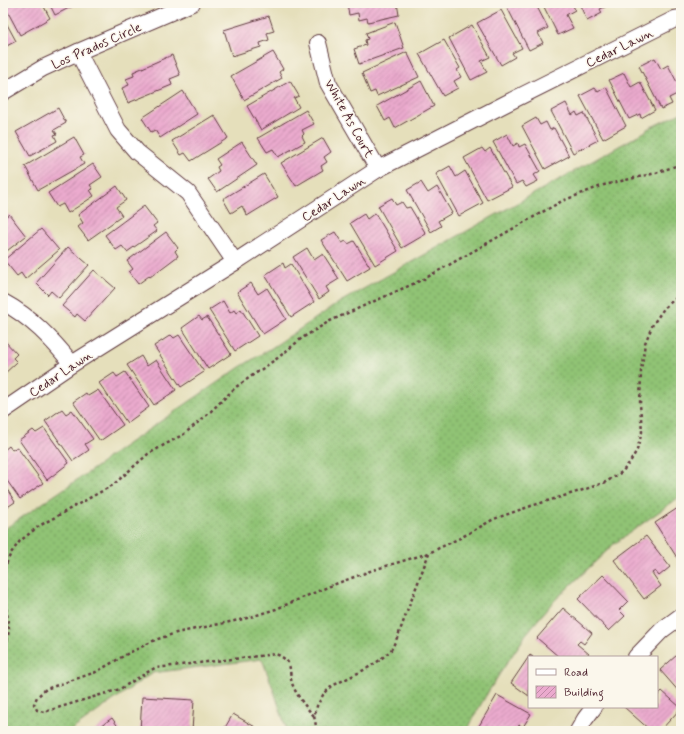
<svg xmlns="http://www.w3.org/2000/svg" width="684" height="734" font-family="Mynerve,sans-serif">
  <defs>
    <pattern id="grass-dots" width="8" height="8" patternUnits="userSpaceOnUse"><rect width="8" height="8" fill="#90c374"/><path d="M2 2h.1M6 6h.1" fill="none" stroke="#789e5f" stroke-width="1.8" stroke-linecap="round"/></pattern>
    <pattern id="building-hatch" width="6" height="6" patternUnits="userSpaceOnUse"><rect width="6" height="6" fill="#ebaace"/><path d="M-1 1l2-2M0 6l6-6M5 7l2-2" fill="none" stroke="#c08aa7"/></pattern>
  </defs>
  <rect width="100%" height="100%" fill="#fbf7ec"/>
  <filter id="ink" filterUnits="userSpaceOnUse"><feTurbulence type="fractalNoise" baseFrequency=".025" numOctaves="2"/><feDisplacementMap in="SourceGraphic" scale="8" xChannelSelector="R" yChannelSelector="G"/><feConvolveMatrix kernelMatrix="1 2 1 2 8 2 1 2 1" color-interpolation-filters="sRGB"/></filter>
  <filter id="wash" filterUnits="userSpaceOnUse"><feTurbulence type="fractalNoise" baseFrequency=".012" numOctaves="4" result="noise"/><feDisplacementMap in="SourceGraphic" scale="16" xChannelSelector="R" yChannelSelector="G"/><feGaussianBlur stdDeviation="0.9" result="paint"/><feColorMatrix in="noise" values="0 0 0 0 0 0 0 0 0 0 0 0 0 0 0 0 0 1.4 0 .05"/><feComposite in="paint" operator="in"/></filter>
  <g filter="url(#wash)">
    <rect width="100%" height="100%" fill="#e5dfbb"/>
    <path fill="url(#grass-dots)" stroke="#6d7150" d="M681,113V496L614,544L552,603L522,639V641C502,670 482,699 467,731H287L274,691L262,659L152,673L70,731H3V530L102,463L107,458L240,367L273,347L340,302L646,131L647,129Z"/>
    <g id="blocks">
      <g fill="url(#building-hatch)">
        <path d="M3,3H42L50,18L20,35Z"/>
        <path d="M49,3H79L55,15Z"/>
        <path d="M347,3H397L399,15L368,22L367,18L359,20L358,13L349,15Z"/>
        <path d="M514,3H535L548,28L538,33L543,43L529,50L507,7Z"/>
        <path d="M542,3H572L575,10L566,15L573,28L558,35Z"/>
        <path d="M579,3H609L610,5L600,9L602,13L587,21Z"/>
        <path d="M501,10L522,48L512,53L515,57L501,65L477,23Z"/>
        <path d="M269,16L274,31L267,33L269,40L260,43L261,47L232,56L224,30Z"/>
        <path d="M3,17L16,41L3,48Z"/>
        <path d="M395,22L404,48L359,64L354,49L366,45L365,40L368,39L366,33Z"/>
        <path d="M472,25L490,57L481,61L487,72L471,80L449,38Z"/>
        <path d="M444,40L460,68L457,70L461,77L454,81L458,88L443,96L419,54Z"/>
        <path d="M273,52L283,69L279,72L282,78L244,100L231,76Z"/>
        <path d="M407,52L419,77L377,96L375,91L370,93L362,73Z"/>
        <path d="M172,55L180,75L170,79L172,85L128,103L122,88L129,85L126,79L134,76L133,72Z"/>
        <path d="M655,58L661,69L668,65L681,90V92L669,98L672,104L661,109L639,66Z"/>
        <path d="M624,73L631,87L640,82L655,110L641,118L640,114L629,119L609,80Z"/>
        <path d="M290,81L299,96L294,98L299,107L261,130L247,106Z"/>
        <path d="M421,81L434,106L395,128L390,118L385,121L377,106Z"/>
        <path d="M606,87L626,126L603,139L580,96L595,88L598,92Z"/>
        <path d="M183,91L197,114L160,138L155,130L151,132L142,118Z"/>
        <path d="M566,103L572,115L576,112L578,116L584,113L598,140L573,153L551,111Z"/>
        <path d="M58,108L66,123L54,130L57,134L54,135L57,141L30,156L16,132Z"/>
        <path d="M306,110L314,124L302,130L304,134L302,136L305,142L278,157L273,149L267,152L258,138Z"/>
        <path d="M214,115L228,138L191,161L185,153L181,155L172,141Z"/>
        <path d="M536,118L540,125L546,122L550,130L554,128L569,156L545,169L522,126Z"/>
        <path d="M507,134L513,146L518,143L519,147L525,144L540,171L534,175L538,181L526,187L522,181L516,184L493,142Z"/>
        <path d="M74,137L84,155L80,157L84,164L38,190L25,166Z"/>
        <path d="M323,138L331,152L324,157L327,162L321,166L323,170L296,186L281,163Z"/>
        <path d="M242,142L257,165L217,192L208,179L219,171L217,167L220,165L216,159Z"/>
        <path d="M482,148L485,152L490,148L512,187L487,200L464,158Z"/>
        <path d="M93,164L102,177L90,185L93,189L90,190L94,196L68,213L63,204L57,207L48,193Z"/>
        <path d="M450,166L456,177L465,171L483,203L459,216L436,174Z"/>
        <path d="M264,174L278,197L247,216L242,206L231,213L223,199Z"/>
        <path d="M421,182L428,193L437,187L452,213L438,221L441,226L431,232L407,190Z"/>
        <path d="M117,186L126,200L116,207L122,216L88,240L78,227L83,223L78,215Z"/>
        <path d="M392,198L396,205L402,202L406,208L410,207L426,234L402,248L378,206Z"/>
        <path d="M144,206L157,223L153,226L157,231L127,252L122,246L116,250L105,235Z"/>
        <path d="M375,213L398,251L375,265L350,223L364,214L367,219Z"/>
        <path d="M9,214L26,236L3,254V219Z"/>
        <path d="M41,229L59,250L25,279L21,273L17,276L4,260Z"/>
        <path d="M166,232L178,248L175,251L178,256L150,277L149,276L138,284L129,272L133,269L127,261Z"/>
        <path d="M335,232L342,243L346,241L348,244L354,241L370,267L347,281L321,240Z"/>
        <path d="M68,247L89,265L59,298L51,291L48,295L36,283Z"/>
        <path d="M307,248L314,260L323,254L339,279L326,287L329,292L319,299L293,257Z"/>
        <path d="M283,263L285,268L291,264L314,302L291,317L265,275Z"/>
        <path d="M94,270L115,288L85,321L77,314L75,317L62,306Z"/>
        <path d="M251,283L258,294L267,288L286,319L263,334L237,292Z"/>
        <path d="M223,301L230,313L234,310L236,313L241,309L258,336L235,351L209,310Z"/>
        <path d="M199,316L202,320L207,317L231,354L208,369L182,328Z"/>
        <path d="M171,335L174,338L179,335L204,372L181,387L154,346Z"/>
        <path d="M3,339L17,354L13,358L17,362L3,375Z"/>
        <path d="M141,356L147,366L156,360L176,390L154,405L127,365Z"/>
        <path d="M125,372L149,407L127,423L99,383L114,373L117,377Z"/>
        <path d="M98,390L123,425L100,441L73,402L86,393L88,396Z"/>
        <path d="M62,409L66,414L72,410L93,439L85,444L89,450L73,461L45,421Z"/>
        <path d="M44,428L69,463L47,480L19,440L33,430L36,433Z"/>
        <path d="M9,446L12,450L17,447L43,483L20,499L3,475V451Z"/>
        <path d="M3,483L15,502L3,510Z"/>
        <path d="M681,506V564L655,523Z"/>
        <path d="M646,536L670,567L659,576L655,571L652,573L661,586L644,599L614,560Z"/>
        <path d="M603,575L628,601L619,610L625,616L609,631L578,599Z"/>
        <path d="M563,608L592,633L584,644L580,641L577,644L589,654L586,657H559L537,638Z"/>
        <path d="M530,655L533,657H529V696L511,683Z"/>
        <path d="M677,655L681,659V694L660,670Z"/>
        <path d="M662,691L681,708L660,731H651L624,707H657V696Z"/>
        <path d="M497,695L531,714L523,727L519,725L518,728L524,731H476Z"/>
        <path d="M142,697L194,700L192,731H140Z"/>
        <path d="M233,714L262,731H223Z"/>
        <path d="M112,718L121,731H94Z"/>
      </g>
    </g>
  </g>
  <g filter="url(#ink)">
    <use href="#blocks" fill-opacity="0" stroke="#613c41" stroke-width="1"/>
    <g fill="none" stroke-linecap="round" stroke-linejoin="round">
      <g stroke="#613c41" stroke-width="18">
        <g id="minor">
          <path d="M318,43L328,83L378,169"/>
          <path d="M78,52L118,130L137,152L188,193L235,262"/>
          <path d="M3,92L43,68L78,52L192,3"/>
          <path d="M3,302C31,317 52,339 72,364"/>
          <path d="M3,411L72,364L235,262L378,169L505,104L675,19L681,18"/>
          <path d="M636,657L662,630L681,616"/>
          <path d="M578,731L585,719L594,707"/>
        </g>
      </g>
      <g stroke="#613c41" stroke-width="2.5" stroke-dasharray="3 3" stroke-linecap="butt">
        <path d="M3,652L7,644L9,628L3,585L5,567L11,553L20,541L39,526L113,485L148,454L184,434L207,415L236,387L279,357L302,338L330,321L424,279L562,201L604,185L656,173L681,164"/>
        <path d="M314,716C306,707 299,699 294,688C286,672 297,663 276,654L155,668L151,670L120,689L44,712L37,710L34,704L37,697L46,689L96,672L127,654L155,640L176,633L244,619L276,609L330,586L373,570L429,553L462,537L494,519L531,506L580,491L606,482L622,472L630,462L637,450L642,432L640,404L641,371L645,343L653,324L665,307L681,294"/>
        <path d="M317,731L314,716L317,706L323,695L332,686L366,669L380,660L391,650L398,636L429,553"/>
      </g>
      <use href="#minor" stroke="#fff" stroke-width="16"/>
    </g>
  </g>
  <g text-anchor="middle" stroke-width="3" stroke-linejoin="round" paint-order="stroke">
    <g font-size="13" fill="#4a1f2b" stroke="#fbf7ec">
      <text transform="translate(96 45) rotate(-24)" y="5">Los Prados Circle</text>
      <text transform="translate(619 47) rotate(-26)" y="5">Cedar Lawn</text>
      <text transform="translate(350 118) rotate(61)" y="5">White As Court</text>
      <text transform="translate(333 198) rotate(-33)" y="5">Cedar Lawn</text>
      <text transform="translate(60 373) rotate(-34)" y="5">Cedar Lawn</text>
    </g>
  </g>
  <rect width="684" height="734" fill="none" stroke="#fbf7ec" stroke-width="16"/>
  <rect x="528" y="656" width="130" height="52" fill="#fbf7ec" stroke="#b4a19f"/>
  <rect x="536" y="669" width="20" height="6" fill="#ffffff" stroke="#b4a19f"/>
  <text x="564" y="676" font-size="12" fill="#4a1f2b">Road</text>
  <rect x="536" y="686" width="20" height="12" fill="url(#building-hatch)" stroke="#b4a19f"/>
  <text x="564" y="696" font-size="12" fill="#4a1f2b">Building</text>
</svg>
